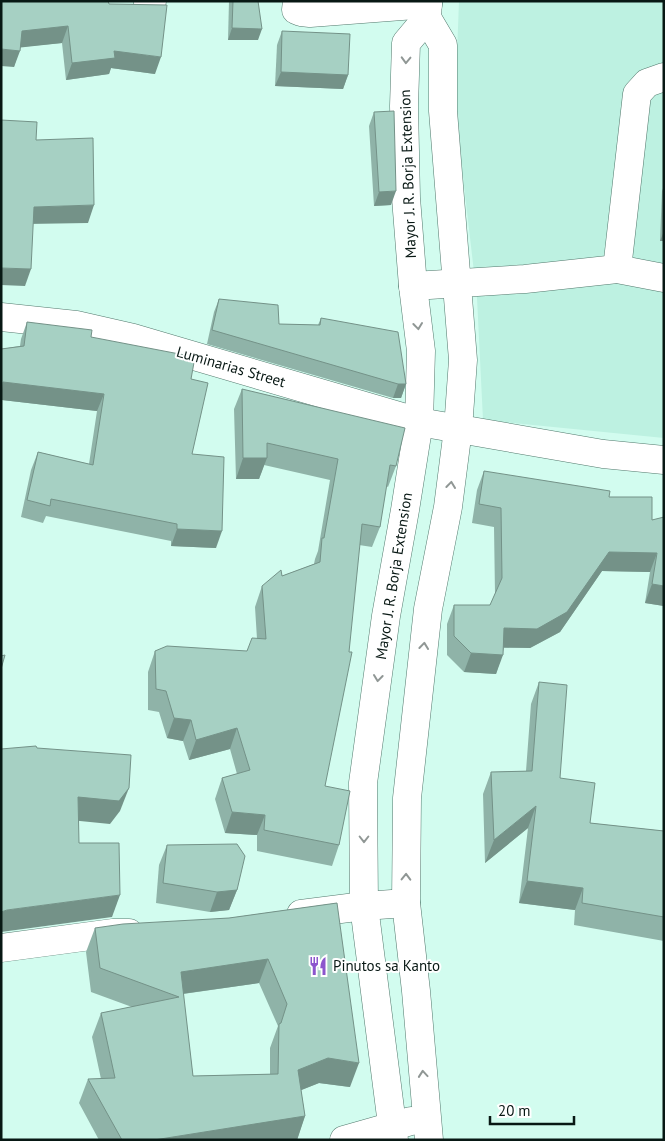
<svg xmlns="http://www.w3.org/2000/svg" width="665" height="1141" font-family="'PT Sans',sans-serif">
  <rect width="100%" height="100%" fill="#d2fcef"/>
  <path fill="#bdf1e1" d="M459,1H664V438L483,420L477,298L455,108Z"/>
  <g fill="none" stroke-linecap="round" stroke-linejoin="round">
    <g stroke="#52796d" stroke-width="29">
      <g id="minor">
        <path d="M297,1L296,10L301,12L310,13L428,4"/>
        <path d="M148,3L152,1"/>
        <path d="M617,269L637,94L647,83L664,77"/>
        <path d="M413,286L525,279L617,269L664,278"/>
        <path d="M1,317L76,325L133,338L419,422L603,454L664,460"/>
        <path d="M301,914L364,906L406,903"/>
        <path d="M1,948L113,933H129"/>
      </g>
    </g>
    <g stroke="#52796d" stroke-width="29">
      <g id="major">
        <path d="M427,18L443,45V111L463,360L458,429L448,507L428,609L407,798L406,903L416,991L429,1140"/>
        <path d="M344,1140L411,1121"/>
        <path d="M394,1140L364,906L363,783L386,616L405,510L419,422L421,351L413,286L406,198L404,106L406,43L427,18L428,1"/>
      </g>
    </g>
    <use href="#minor" stroke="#fff" stroke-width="28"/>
    <use href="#major" stroke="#fff" stroke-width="28"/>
  </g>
  <g fill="#8fb3a8" fill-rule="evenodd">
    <path d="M1,1L109,4L155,74L111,68L109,74L66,80L62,43L20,47L14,67Z"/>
    <path d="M229,1H258V40H228Z"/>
    <path d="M282,31L348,75L343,89L275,86L277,45Z"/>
    <path d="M374,112L391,205L374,206L369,126Z"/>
    <path d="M664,186V241H660L662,191Z"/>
    <path d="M219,299L279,324L318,325L321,318L406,384L401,398H393L207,344L214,312Z"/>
    <path d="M27,322L91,337L191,379L192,454L216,548L171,546V541L46,516L43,523L21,517L31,470L38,452L89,464L97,411L2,400L1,403V349L20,346L21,339Z"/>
    <path d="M242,389L396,466L388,487L386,486L380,527L372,547L359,545L325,786L339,845L332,866L257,851V835L225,833L215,799L222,778L237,774L230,749L189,760L183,741L167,738L159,712L148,710V672L155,651H247L257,639L255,607L262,586L282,576L314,564L315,559L318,551L330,480L264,465L259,479H236L234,409Z"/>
    <path d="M484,471L609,497L652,520L664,606L645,603L650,572L602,571L560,632L530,648H504L496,674L464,672L447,655V624L454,605H490L495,594L494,527L472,523L477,490Z"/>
    <path d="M539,682L560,778L590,823L664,831V941L574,925L575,910L519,903L528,828L485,863L483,794L491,772L526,771L531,704Z"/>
    <path d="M167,845L237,890L229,910L210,912L156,903L159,865Z"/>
    <path d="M337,903L350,1087L319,1083L301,1090L305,1116L297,1140H99L79,1103L88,1079H101L92,1037L101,1013L132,1007L91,992L86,952L95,928L229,918ZM259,983L278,1026L270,1048V1074L193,1076L183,994Z"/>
  </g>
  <g fill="#749288">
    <path d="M68,26L62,43L16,48L22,31Z"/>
    <path d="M232,28L262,29L258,40H228Z"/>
    <path d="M1,49L20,51L14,67L1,66Z"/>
    <path d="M114,51L161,57L155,74L111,68L109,74L66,80L72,63Z"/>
    <path d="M281,72L348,75L343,89L275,86Z"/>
    <path d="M396,191L391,205L374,206L379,192Z"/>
    <path d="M94,205L88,223L27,224L34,207Z"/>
    <path d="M664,231V241H660Z"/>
    <path d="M1,268L31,269L25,286L1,285Z"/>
    <path d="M3,382L104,394L97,411L2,400L1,403Z"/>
    <path d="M398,384H406L401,398H393Z"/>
    <path d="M243,458H267L259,479H236Z"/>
    <path d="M177,529L222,531L216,548L171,546Z"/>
    <path d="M609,552L657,553L650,572L602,571L560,632L530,648L497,647L504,628Z"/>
    <path d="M652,584L664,586V606L645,603Z"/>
    <path d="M471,653L503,655L496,674L464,672Z"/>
    <path d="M174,718L191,720L183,741L167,738Z"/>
    <path d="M237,728L230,749L189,760L196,740Z"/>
    <path d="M129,788L120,811L110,824L70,820L78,797Z"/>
    <path d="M536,806L528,828L485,863L494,840Z"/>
    <path d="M232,812L265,815L257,835L225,833Z"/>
    <path d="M527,881L583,888L575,910L519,903Z"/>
    <path d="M237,890L229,910L210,912L217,892Z"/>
    <path d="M120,895L112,917L1,932V912L7,910Z"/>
    <path d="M268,959L259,983L174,995L181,972Z"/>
    <path d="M328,1058L359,1063L350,1087L319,1083L289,1095L298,1070Z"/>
    <path d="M305,1116L297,1140H154Z"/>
  </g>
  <g fill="#a6d0c3" stroke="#749288" fill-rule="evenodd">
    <path d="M1,1H108L109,4L167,5L161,57L114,51L115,58L72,63L68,26L22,31L20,51L1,49Z"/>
    <path d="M233,1H258L262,29L232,28Z"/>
    <path d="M282,31L350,34L348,75L281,72Z"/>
    <path d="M394,111L396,191L379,192L374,112Z"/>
    <path d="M1,120L37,122L36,140L93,138L94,205L34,207L31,269L1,268Z"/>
    <path d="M219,299L278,305L279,324L320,325L321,318L398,332L406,384H398L212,330Z"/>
    <path d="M27,322L92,330L91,337L195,357L191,379L208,383L192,454L224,457L222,531L177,529V524L51,499L50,506L27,500L38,452L93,465L104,394L3,382L2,400H1V349L24,346Z"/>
    <path d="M242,389L405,428L396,466L390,465L380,527L362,524L349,652H352L325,786L350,791L339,845L264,830L265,815L232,812L222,778L250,770L237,728L196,740L191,720L174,718L166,691L156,689L155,651L167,646L247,651L252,638L266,639L262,586L281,570L282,576L320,562L322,538H324L338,459L267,443V458H243Z"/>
    <path d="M484,471L610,491L609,497H652V520L664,517V586L652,584L657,553L609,552L567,612L537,629L504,628L503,655L471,653L454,636V605H490L502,578L501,508L479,504Z"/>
    <path d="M5,655L1,669V656Z"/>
    <path d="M539,682L567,685L560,778L595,783L590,823L664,831V917L582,903L583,888L527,881L536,806L494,840L491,772L532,771Z"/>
    <path d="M36,746L37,748L131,755L129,788L119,801L78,797L79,843H119L120,895L7,910L1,912V749Z"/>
    <path d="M237,844L245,856L237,890L217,892L163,883L167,845Z"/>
    <path d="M337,903L359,1063L328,1058L298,1070L305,1116L154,1140H122L88,1079L115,1078L101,1013L179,997L100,968L95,928L123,924L229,918ZM268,959L287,1004L281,1023L279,1024L278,1074L193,1076L181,972Z"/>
  </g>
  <defs><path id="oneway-chevron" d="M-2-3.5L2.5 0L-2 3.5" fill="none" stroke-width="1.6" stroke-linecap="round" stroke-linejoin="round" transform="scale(1.25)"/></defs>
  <g stroke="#909795">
    <use href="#oneway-chevron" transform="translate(406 60) rotate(92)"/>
    <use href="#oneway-chevron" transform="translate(418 326) rotate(83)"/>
    <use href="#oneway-chevron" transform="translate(451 485) rotate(-83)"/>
    <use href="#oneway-chevron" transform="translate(424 646) rotate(-84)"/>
    <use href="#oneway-chevron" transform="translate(378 678) rotate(97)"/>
    <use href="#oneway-chevron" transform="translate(364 839) rotate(90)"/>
    <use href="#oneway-chevron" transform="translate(406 877) rotate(-89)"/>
    <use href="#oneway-chevron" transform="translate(423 1074) rotate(-95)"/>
  </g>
  <defs>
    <g id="restaurant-bare" transform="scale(1.5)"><path d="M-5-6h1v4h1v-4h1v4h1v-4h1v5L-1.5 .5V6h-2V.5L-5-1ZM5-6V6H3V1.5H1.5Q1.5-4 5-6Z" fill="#8c55cd" stroke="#fff" stroke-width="2.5" paint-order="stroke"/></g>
  </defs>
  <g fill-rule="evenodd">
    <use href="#restaurant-bare" x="318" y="966"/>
  </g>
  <g text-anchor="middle" stroke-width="4" stroke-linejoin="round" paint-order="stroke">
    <g font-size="15" fill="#081814" stroke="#fff">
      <text transform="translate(408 174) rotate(-92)" y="5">Mayor J. R. Borja Extension</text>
      <text transform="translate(231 367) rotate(16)" y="5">Luminarias Street</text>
      <text transform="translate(394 576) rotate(-81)" y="5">Mayor J. R. Borja Extension</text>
    </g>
    <g font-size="15" fill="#081814" stroke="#fff" text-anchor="start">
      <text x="333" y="971">Pinutos sa Kanto</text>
    </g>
  </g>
  <rect width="665" height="1141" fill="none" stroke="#081814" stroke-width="5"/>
  <path d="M490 1116v8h84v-8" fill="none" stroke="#081814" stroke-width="2.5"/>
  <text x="498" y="1116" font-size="15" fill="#081814" stroke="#ffffff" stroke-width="4" paint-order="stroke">20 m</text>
</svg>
